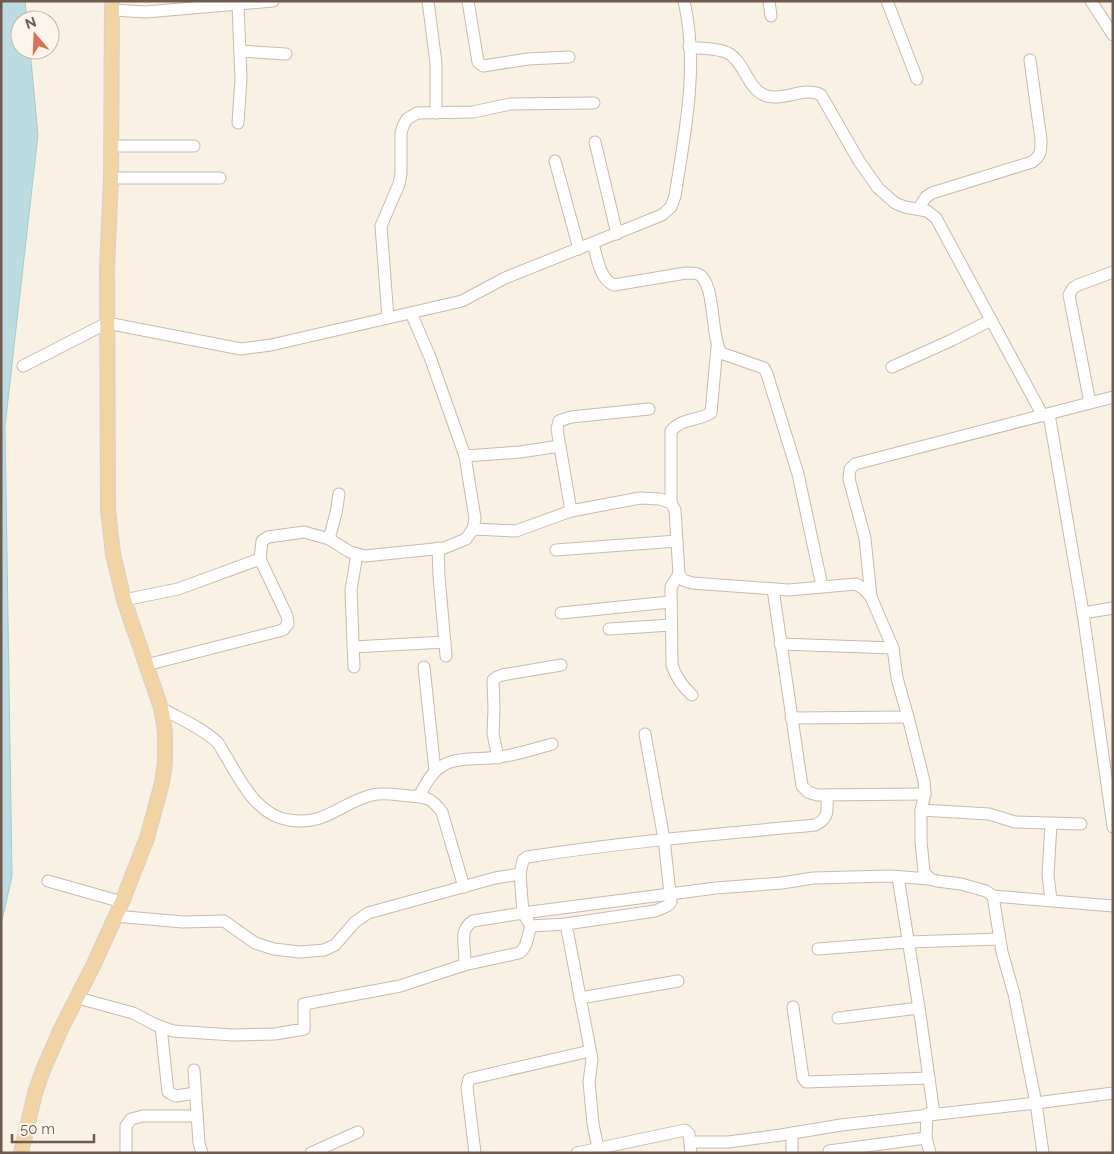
<svg xmlns="http://www.w3.org/2000/svg" width="1114" height="1154" font-family="Raleway,sans-serif">
  <rect width="100%" height="100%" fill="#faf1e5"/>
  <path fill="#bcdce1" stroke="#a3cbd2" d="M1,1H25L27,20H20V50H30L38,135L5,426L12,876L1,925Z"/>
  <g fill="none" stroke-linecap="round" stroke-linejoin="round">
    <g stroke="#cab9ac" stroke-width="13">
      <g id="minor">
        <path d="M428,1L436,63V113"/>
        <path d="M468,1L478,62L483,66L528,59L569,57"/>
        <path d="M769,1L771,16"/>
        <path d="M887,1L917,79"/>
        <path d="M1091,1L1113,35"/>
        <path d="M238,4L241,79L238,123"/>
        <path d="M112,10L146,12L273,1"/>
        <path d="M689,47C701,49 718,48 728,53C745,62 748,91 767,96C784,101 805,86 821,95L859,161L878,188L895,203L905,207L927,211L936,218L1043,416"/>
        <path d="M240,51L286,54"/>
        <path d="M595,142L617,234"/>
        <path d="M111,146H194"/>
        <path d="M555,161L579,249"/>
        <path d="M111,178H220"/>
        <path d="M918,209L926,197L932,193L1032,162C1041,156 1041,151 1041,140L1030,60"/>
        <path d="M593,244C597,257 600,280 614,285L686,273C689,273 694,273 698,274C716,282 710,335 721,353L764,368L767,374L798,474L822,586"/>
        <path d="M388,318L381,226L399,184L401,173V133L403,126L407,119L417,113L473,112L510,104L594,103"/>
        <path d="M23,366L107,323L241,349L271,345L462,301L505,278L662,215L671,207L675,196C685,132 699,65 684,1"/>
        <path d="M892,367L952,340L991,320"/>
        <path d="M1090,403L1069,295L1073,288L1078,285L1113,272"/>
        <path d="M1049,414L1083,613L1113,827"/>
        <path d="M465,456L520,452L560,446"/>
        <path d="M671,503V431C681,418 698,421 711,413L717,347"/>
        <path d="M571,511L557,429L559,421L571,417L649,409"/>
        <path d="M473,529L516,531L571,511L640,498L660,499L671,503L675,510L679,574L683,580L692,583L789,590L856,584L864,589L871,597L893,648L897,678L908,717L924,781L925,794L921,810V841L924,872L930,879L937,881L961,884L986,891L993,896L1002,952L1014,994L1036,1103L841,1125L781,1135L728,1142H691"/>
        <path d="M329,539L336,513L339,494"/>
        <path d="M438,548L439,576L446,656"/>
        <path d="M556,550L677,541"/>
        <path d="M679,574L671,587L672,665C676,678 682,686 692,695"/>
        <path d="M773,589L802,786L808,792L817,795L925,794"/>
        <path d="M871,597L865,538L849,479L850,469L855,464L1113,397"/>
        <path d="M124,600L178,589L260,559"/>
        <path d="M561,613L670,602"/>
        <path d="M1083,613L1113,608"/>
        <path d="M609,629L671,625"/>
        <path d="M780,644L893,648"/>
        <path d="M353,647L445,642"/>
        <path d="M146,665L283,630L288,624L287,616L260,559L262,541L268,537L304,532L329,539L350,552L365,556L444,548L466,539L473,529L475,518L465,456L430,357L411,313"/>
        <path d="M354,667L351,590L357,554"/>
        <path d="M424,667L435,771"/>
        <path d="M161,708C180,719 201,727 217,742C221,746 223,753 227,758C241,782 258,816 289,820C326,826 340,803 372,795C384,792 397,795 410,796C427,797 431,798 442,812L464,887"/>
        <path d="M791,718L908,717"/>
        <path d="M645,734L664,839L671,902L667,906L655,911L566,924L531,926L523,913L520,874L523,860L527,857C623,842 719,834 815,825C830,818 827,810 827,795"/>
        <path d="M498,758L493,734L494,709L493,680L497,677L502,675L561,665"/>
        <path d="M419,796C425,786 431,772 442,766C458,756 481,760 499,757C517,755 534,749 552,744"/>
        <path d="M921,810L989,814L1015,822L1081,824"/>
        <path d="M1051,824L1048,875L1051,900"/>
        <path d="M898,877L921,1021L934,1114"/>
        <path d="M48,881L122,902"/>
        <path d="M993,896L1113,906"/>
        <path d="M115,916L183,922L224,921L255,943L274,949L300,952L324,950L335,945L355,922L368,913L495,878L520,874"/>
        <path d="M566,924L592,1059L589,1082L593,1124L598,1148"/>
        <path d="M818,949L908,942L999,939"/>
        <path d="M464,965L519,953C528,947 527,936 531,926"/>
        <path d="M78,998L133,1013L156,1025L173,1031L233,1035L275,1034L304,1029V1004L400,986L464,965C468,949 456,932 473,921L523,913L716,888L782,883L813,878L890,876L930,879"/>
        <path d="M580,998L678,981"/>
        <path d="M793,1007L803,1078L806,1082L929,1078"/>
        <path d="M838,1018L919,1008"/>
        <path d="M161,1027L168,1092L176,1096L195,1093"/>
        <path d="M194,1070L199,1143L202,1153"/>
        <path d="M927,1114L926,1138L930,1153"/>
        <path d="M829,1151L926,1138"/>
        <path d="M126,1153V1126L131,1119L143,1116H197"/>
        <path d="M311,1153L358,1132"/>
        <path d="M475,1153L467,1087L469,1079L590,1051"/>
        <path d="M577,1153L685,1130L689,1134L691,1153"/>
        <path d="M792,1153V1133"/>
        <path d="M1043,1153L1036,1103L1113,1093"/>
      </g>
    </g>
    <g stroke="#d7d1cd" stroke-width="16">
      <path id="major" d="M21,1153L35,1093L43,1070L61,1029L94,964L122,902L147,838L162,783L165,763V731L161,708L124,600L113,554L108,510L107,268L111,178L112,1"/>
    </g>
    <use href="#minor" stroke="#fff" stroke-width="11"/>
    <use href="#major" stroke="#f1d3a4" stroke-width="14"/>
  </g>
  <rect width="1114" height="1154" fill="none" stroke="#70594d" stroke-width="5"/>
  <g transform="translate(35 35) rotate(341)"><circle r="24" fill="#fdf5eb" stroke="#c5b7ac"/>
  <path d="M0-4L9 19L0 12L-9 19Z" fill="#d77157"/>
  <text y="-8" font-size="14" font-weight="bold" text-anchor="middle" fill="#70594d">N</text>
  </g>
  <path d="M12 1134v8h82v-8" fill="none" stroke="#70594d" stroke-width="2.5"/>
  <text x="20" y="1134" font-size="15" fill="#70594d" stroke="#fdf5eb" stroke-width="4" paint-order="stroke">50 m</text>
</svg>
